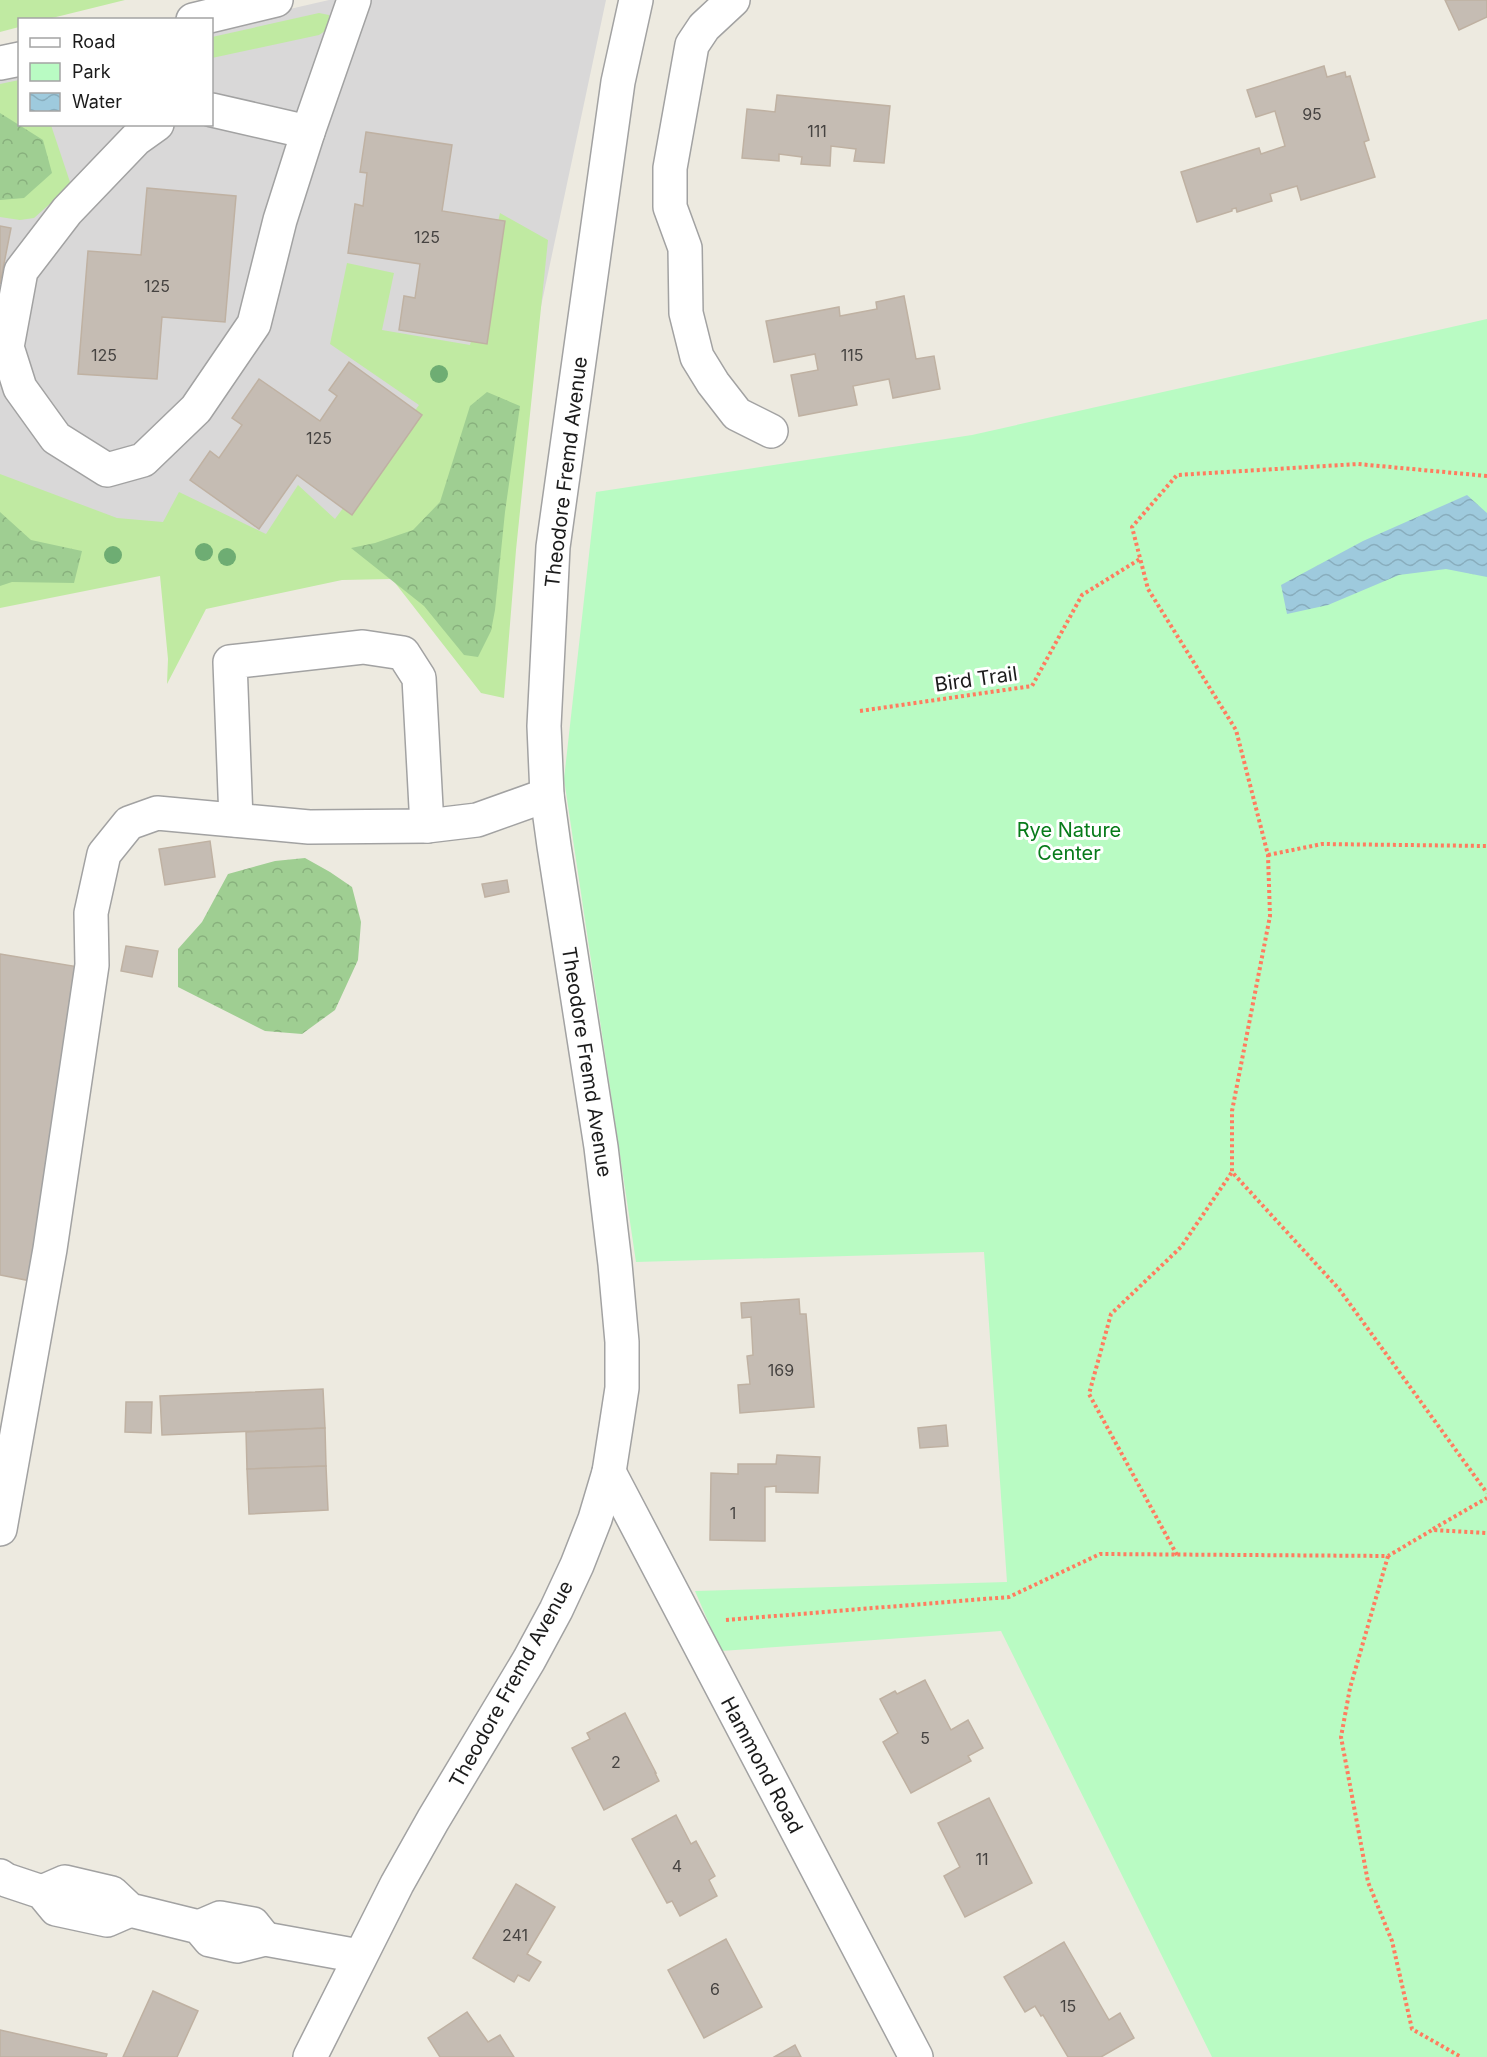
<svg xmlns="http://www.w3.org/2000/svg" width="1487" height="2057" font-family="Inter,sans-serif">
  <defs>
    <pattern id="forest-crowns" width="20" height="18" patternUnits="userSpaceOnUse" patternTransform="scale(1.5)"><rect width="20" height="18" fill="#9fce92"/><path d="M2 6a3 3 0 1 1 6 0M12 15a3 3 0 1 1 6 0" fill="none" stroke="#88b07d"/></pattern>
    <pattern id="water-waves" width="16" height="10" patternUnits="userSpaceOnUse" patternTransform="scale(1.5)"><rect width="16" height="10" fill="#9ecadd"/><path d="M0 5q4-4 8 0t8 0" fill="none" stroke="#88adbd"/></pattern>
  </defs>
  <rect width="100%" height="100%" fill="#edeae0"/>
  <path fill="#d9d8d8" d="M329,0H606L484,575L0,515V76L19,71L20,124H212V27Z"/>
  <g fill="#c0eaa2">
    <path d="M0,0H125L48,19L20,20L19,27L0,32Z"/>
    <path d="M319,13L329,15L331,27L319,35L212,58V37Z"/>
    <path d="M19,80L20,124L51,125L71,185L34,218L20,220L0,217V84Z"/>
    <path d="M500,213L548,240L516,550L504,698L481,693L392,579L342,580L206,609L167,684L168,659L160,576L0,608V474L117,518L163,522L179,492L266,534L298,485L335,519L419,405L330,344L347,263L394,273L382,330L470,345Z"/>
  </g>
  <g fill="url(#forest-crowns)">
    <path d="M0,113L43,140L52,173L24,198L0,200Z"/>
    <path d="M487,392L520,406L505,512L495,610L491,631L478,657L464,655L424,606L351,548L375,543L413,530L440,502L470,406Z"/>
    <path d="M0,512L31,540L82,551L74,583L12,582L0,586Z"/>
    <path d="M305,858L330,872L352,887L361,922L358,960L335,1010L302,1034L265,1031L178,987V949L202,922L228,874L275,861Z"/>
  </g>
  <path fill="#b9fbc3" d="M1487,319V2057H1212L1001,1631L721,1651L695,1591L1007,1582L984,1252L636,1262L564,779L596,492L972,435Z"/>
  <path fill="url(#water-waves)" d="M1467,495L1487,513V577L1446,569L1399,575L1328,605L1287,614L1281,585L1363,541Z"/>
  <g fill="#c5bcb3" stroke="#bfb1a2" stroke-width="1.5">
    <path d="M1445,0H1487V17L1459,30Z"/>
    <path d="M1324,66L1327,77L1345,72L1346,77L1350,76L1369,140L1364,142L1375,177L1301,200L1297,186L1270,194L1272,201L1237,212L1236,208L1232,209V211L1197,222L1181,172L1259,148L1261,154L1285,146L1275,111L1256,117L1247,90Z"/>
    <path d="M777,95L890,106L884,163L854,161L856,149L831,146L830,166L801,164L802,157L779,154V161L742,158L747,109L775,112Z"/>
    <path d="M366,132L452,145L442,211L505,221L487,344L399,330L404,296L415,298L420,264L348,253L355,204L363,206L367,173L360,172Z"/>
    <path d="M147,188L236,196L225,322L162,317L157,379L78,374L88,251L141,255Z"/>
    <path d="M0,226L11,228L0,284Z"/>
    <path d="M904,296L916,359L934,356L940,389L893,398L889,379L853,386L857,405L799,416L791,375L818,370L815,354L774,362L766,321L839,307L840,316L877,309L876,302Z"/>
    <path d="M349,362L422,415L352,515L297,475L259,529L190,480L210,451L219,458L242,425L232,418L259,379L320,421L337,396L329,390Z"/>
    <path d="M210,841L215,877L165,885L159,849Z"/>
    <path d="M507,880L509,892L485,897L482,884Z"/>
    <path d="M126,946L158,951L152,977L121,971Z"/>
    <path d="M0,954L85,968L31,1281L0,1275Z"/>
    <path d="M799,1299L800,1314H806L814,1407L740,1413L738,1385L750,1384L747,1356L753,1355L751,1317L742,1318L741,1303Z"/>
    <path d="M323,1389L325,1428L162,1435L160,1396Z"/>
    <path d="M126,1402H152L151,1433L125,1432Z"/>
    <path d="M946,1425L948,1446L920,1448L918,1428Z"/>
    <path d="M325,1428L326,1466L247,1469L246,1432Z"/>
    <path d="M777,1455L820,1457L818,1493L776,1492V1486L765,1487V1541L710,1540L711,1473L738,1474V1464H776Z"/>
    <path d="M326,1466L328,1510L249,1514L247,1469Z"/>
    <path d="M925,1680L951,1730L968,1720L983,1748L968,1756L971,1761L911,1793L883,1742L898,1733L880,1699L895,1691L897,1694Z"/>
    <path d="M625,1713L656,1773H655L659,1781L604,1810L572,1748L590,1739L587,1733Z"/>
    <path d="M989,1798L1032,1883L965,1917L944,1876L960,1867L938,1823Z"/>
    <path d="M676,1815L691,1844L696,1841L715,1876L709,1880L717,1896L680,1916L672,1901L667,1903L632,1839Z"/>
    <path d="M516,1884L555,1907L527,1954L541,1962L529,1981L518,1975L514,1982L473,1958Z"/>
    <path d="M726,1939L762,2007L704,2038L668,1970Z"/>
    <path d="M1064,1942L1109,2020L1120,2013L1134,2038L1101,2057H1068L1043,2015L1041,2016L1035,2006L1025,2012L1004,1977Z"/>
    <path d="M153,1991L198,2011L177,2057H123Z"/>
    <path d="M467,2012L488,2042L500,2035L514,2057H440L428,2038Z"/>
    <path d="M0,2030L107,2054L106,2057H0Z"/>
    <path d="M795,2045L801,2057H774Z"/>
  </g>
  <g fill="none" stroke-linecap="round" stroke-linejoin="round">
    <g stroke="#a2a2a2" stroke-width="36">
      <g id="minor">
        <path d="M733,0L704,27L692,45L670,168V207L685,248L686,313L697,357L713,383L737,414L771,431"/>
        <path d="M193,20L276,0"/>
        <path d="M0,63L20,59"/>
        <path d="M212,110L308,132"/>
        <path d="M157,124L136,139L67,211L21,271L7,347L20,388L56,438L107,470L143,460L196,409L254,324L280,220L308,132L354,0"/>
        <path d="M236,820L230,662L363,647L403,653L419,678L427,826"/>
        <path d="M609,1472L916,2057"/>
        <path d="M0,1529L50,1249L92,965L91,913L104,854L129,823L157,813L309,827L427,826L477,820L547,795"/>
        <path d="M0,1876L6,1880L42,1892L56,1909L107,1920L130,1910"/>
        <path d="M42,1892L65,1882L112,1893L130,1910L199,1927L210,1940L237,1946L265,1939L359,1956"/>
        <path d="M199,1927L220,1918L253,1924L265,1939"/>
        <path d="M310,2057L397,1884L433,1820L529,1660L556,1610L577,1565L595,1519L609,1472L616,1427L622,1388V1342L615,1264L601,1147L554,846L547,795L544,726L553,547L618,82L636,0"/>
      </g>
    </g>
    <g stroke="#ff7c5f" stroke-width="4" stroke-dasharray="3 3" stroke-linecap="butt">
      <path d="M1487,476L1358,464L1177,475L1132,527L1148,589L1236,730L1268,855L1270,916L1232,1111V1172L1339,1289L1487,1493"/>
      <path d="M860,711L1032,686L1082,595L1140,559"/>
      <path d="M1268,855L1322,844L1487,846"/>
      <path d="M1433,1529L1487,1498"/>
      <path d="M1177,1555L1089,1394L1111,1314L1181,1247L1232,1172"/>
      <path d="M1388,1556L1350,1688L1341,1737L1368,1882L1392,1941L1412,2029L1461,2057"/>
      <path d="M726,1620L1009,1597L1100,1554L1388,1556L1432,1530L1487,1533"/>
    </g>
    <use href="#minor" stroke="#fff" stroke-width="33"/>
  </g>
  <g fill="#6ead73">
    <circle cx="439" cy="374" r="9"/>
    <circle cx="204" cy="552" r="9"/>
    <circle cx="113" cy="555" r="9"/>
    <circle cx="227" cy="557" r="9"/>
  </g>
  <g text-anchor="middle" stroke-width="6" stroke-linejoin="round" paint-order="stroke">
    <g font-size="16" fill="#464341">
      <text x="1312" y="120">95</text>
      <text x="817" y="137">111</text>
      <text x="427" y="243">125</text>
      <text x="157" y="292">125</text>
      <text x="104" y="361">125</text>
      <text x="852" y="361">115</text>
      <text x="319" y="444">125</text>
      <text x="781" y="1376">169</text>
      <text x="733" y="1519">1</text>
      <text x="925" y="1744">5</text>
      <text x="616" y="1768">2</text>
      <text x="982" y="1865">11</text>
      <text x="677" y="1872">4</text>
      <text x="515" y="1941">241</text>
      <text x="715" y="1995">6</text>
      <text x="1068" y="2012">15</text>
    </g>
    <g font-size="20" fill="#1b1b1b" stroke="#fff">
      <text transform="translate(566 472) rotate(-83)" y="7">Theodore Fremd Avenue</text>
      <text transform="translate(976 679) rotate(-8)" y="7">Bird Trail</text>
      <text transform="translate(587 1062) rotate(81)" y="7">Theodore Fremd Avenue</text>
      <text transform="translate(511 1684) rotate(-61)" y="7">Theodore Fremd Avenue</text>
      <text transform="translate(762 1765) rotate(62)" y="7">Hammond Road</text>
    </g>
    <g font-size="20" fill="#077b1a" stroke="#fff">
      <text x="1069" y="837">Rye Nature<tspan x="1069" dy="23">Center</tspan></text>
    </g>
  </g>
  <rect x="18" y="18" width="195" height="108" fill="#ffffff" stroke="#a4a4a4" stroke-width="1.5"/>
  <rect x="30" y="38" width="30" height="9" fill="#ffffff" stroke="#a4a4a4" stroke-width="1.5"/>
  <text x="72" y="48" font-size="18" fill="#1b1b1b">Road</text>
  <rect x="30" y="63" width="30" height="18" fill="#b9fbc3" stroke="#a4a4a4" stroke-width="1.5"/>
  <text x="72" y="78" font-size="18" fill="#1b1b1b">Park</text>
  <rect x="30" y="93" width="30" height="18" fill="url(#water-waves)" stroke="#a4a4a4" stroke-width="1.5"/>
  <text x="72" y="108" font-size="18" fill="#1b1b1b">Water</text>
</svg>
